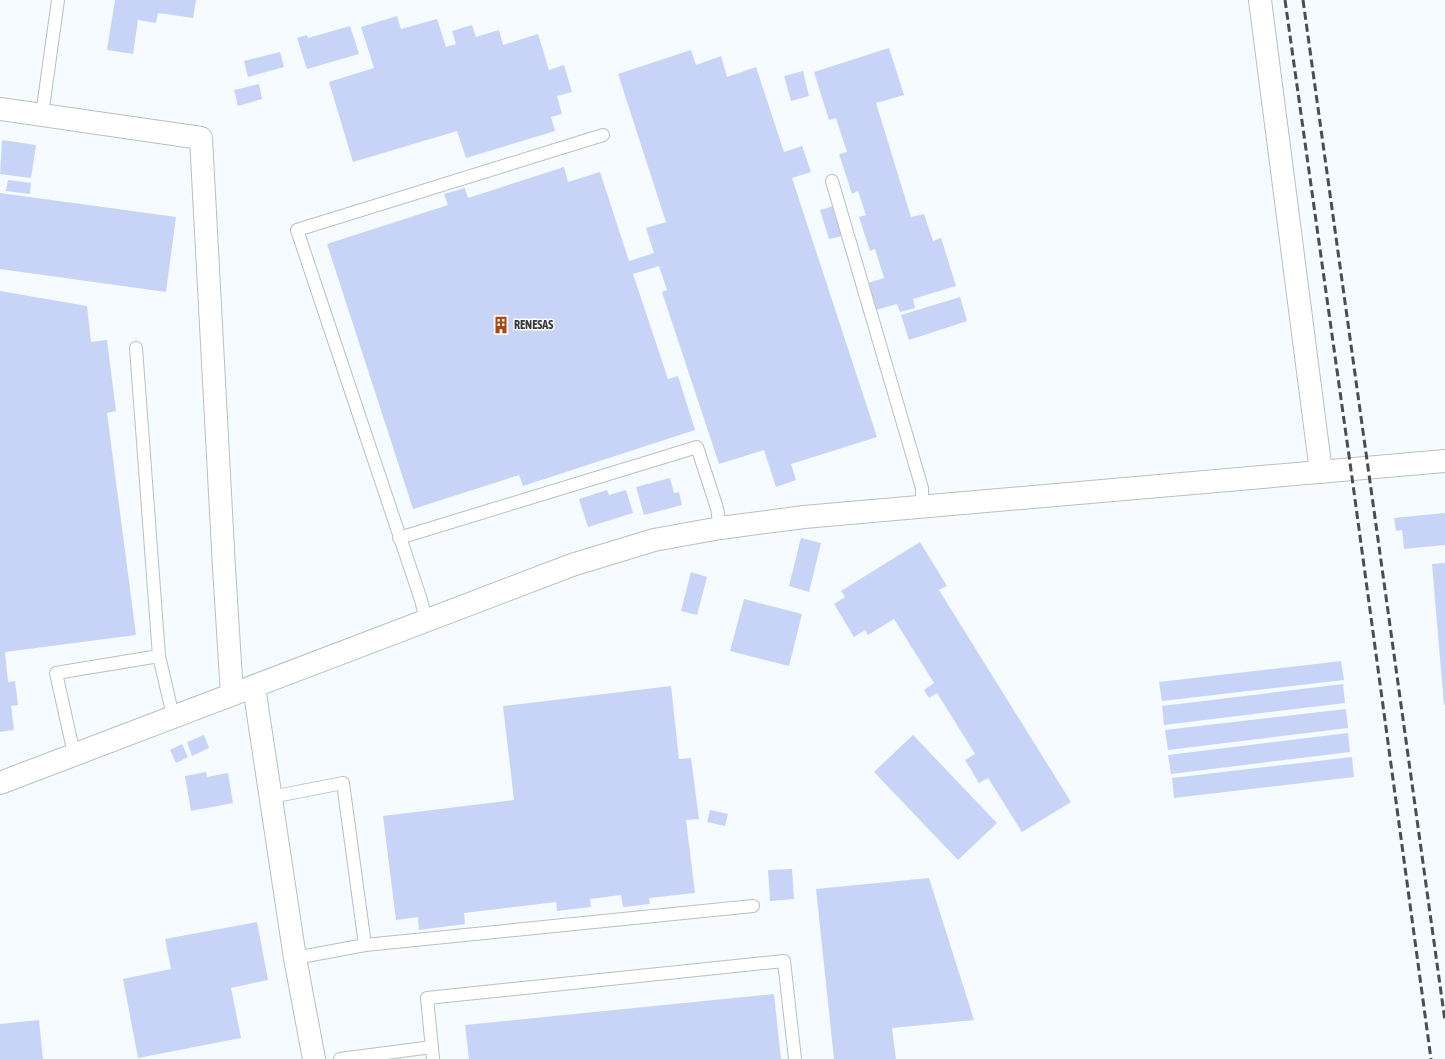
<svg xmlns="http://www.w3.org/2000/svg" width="1445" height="1059" font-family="'Asap Condensed',sans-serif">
  <rect width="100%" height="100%" fill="#f5fbfe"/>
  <g fill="#c7d4f7">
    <path d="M115,0H196L193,18L158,13L156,23L138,20L133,54L107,50Z"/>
    <path d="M397,16L401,29L437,19L446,47L456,44L452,31L472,25L476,37L499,30L503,45L538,34L549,70L564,65L572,92L557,96L562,114L551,117L555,131L466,158L457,131L353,162L329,82L374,68L361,27Z"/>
    <path d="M350,26L359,54L307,69L297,38L307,35L308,38Z"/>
    <path d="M889,48L904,95L876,103L911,217L924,214L933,241L941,238L956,286L913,299L915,308L900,312L897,304L876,310L868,283L884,278L875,249L870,251L859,217L866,215L858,191L852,194L839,154L847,152L836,118L829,120L814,72Z"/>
    <path d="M691,50L696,65L721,56L727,77L756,67L784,152L802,146L811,172L792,178L877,437L791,464L796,480L776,487L764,450L719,464L662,292L667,290L659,266L633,274L668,379L678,376L695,430L523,486L519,475L413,509L327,244L448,205L444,194L465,188L468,198L564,167L568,182L600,172L629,261L654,253L646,228L666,222L618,74Z"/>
    <path d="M280,52L284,67L248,77L244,61Z"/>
    <path d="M803,71L809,96L791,101L784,76Z"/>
    <path d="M259,84L262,99L238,106L234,90Z"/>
    <path d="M2,140L36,145L31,178L0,174Z"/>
    <path d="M8,180L31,183L30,194L6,191Z"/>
    <path d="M0,193L176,217L166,292L0,269Z"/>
    <path d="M833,206L842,236L829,239L820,210Z"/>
    <path d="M0,291L87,306L91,342L107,340L116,411L107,413L136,635L5,652L8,682L15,681L18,705L11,706L14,730L0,732Z"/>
    <path d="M960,297L967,321L909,340L901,315Z"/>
    <path d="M670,478L674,493L679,492L682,505L644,515L636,487Z"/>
    <path d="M607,490L609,495L626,490L633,513L588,527L579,499Z"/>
    <path d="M1445,513V545L1404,549L1402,530L1396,531L1394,518Z"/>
    <path d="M801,538L821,543L809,592L789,586Z"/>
    <path d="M920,542L947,586L939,590L1071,802L1022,832L988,778L979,783L965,760L975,754L937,693L929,698L924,690L934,683L894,619L868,635L865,630L854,637L834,604L845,597L841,591Z"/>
    <path d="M1445,563V705H1444L1432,564Z"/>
    <path d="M691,572L707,577L697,615L681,611Z"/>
    <path d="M744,599L802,614L789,666L730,651Z"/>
    <path d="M1341,661L1344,680L1162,701L1159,682Z"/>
    <path d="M1343,684L1345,703L1164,725L1162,706Z"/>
    <path d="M671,686L679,759L691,758L699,819L686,820L695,893L649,898L650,904L623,907L621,895L590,899L591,907L557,911L556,902L464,913L465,924L419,930L418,917L396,920L383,816L514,800L503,706Z"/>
    <path d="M1346,709L1348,728L1168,750L1165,730Z"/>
    <path d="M1348,733L1350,752L1171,774L1168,755Z"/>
    <path d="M204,735L209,748L192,756L187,742Z"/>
    <path d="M913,735L997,823L958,860L874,772Z"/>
    <path d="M182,744L188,757L176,763L170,750Z"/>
    <path d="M1352,757L1354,777L1174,798L1172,778Z"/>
    <path d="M206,772L207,777L228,773L233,803L191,811L185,776Z"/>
    <path d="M710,810L728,814L725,826L707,822Z"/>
    <path d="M792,869L794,899L770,901L768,870Z"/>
    <path d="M929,878L974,1020L892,1028L896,1059H834L816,889Z"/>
    <path d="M257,922L268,980L231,988L241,1038L138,1058L123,979L171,969L165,939Z"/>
    <path d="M774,994L781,1059H469L465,1025Z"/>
    <path d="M39,1020L43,1059H0V1024Z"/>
  </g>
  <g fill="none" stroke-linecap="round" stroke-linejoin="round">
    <g stroke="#babfc3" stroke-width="14">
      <g id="service">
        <path d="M42,115L58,0"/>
        <path d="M832,181L922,488V507"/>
        <path d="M399,538L697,447L717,508L720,528"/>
        <path d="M426,619L421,600L297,230L603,135"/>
        <path d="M159,656L173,716"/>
        <path d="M74,754L56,673L159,656L136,348"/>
        <path d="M271,797L343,783L365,945L295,958"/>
        <path d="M365,945L753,906"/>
        <path d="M340,1059L432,1047"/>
        <path d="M433,1059L427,998L784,961L795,1059"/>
      </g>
    </g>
    <g stroke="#babfc3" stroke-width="24">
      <g id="minor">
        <path d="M1260,0L1321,472"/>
        <path d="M0,109L201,138L224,568L232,694"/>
      </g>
    </g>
    <g stroke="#babfc3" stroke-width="24">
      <g id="tertiary">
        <path d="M254,687L295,958L314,1059"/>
        <path d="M0,783L572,565L654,540L720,528L804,517L1445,461"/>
      </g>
    </g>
    <use href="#service" stroke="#fff" stroke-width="12"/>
    <use href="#minor" stroke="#fff" stroke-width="22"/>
    <use href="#tertiary" stroke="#fff" stroke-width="22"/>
    <g stroke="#4b4d4f" stroke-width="3" stroke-dasharray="8 4" stroke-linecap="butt">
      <path d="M1285,0L1351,470L1431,1059"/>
      <path d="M1303,0L1445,1021"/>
    </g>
  </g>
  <defs>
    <g id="building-bare" transform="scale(1.38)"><path d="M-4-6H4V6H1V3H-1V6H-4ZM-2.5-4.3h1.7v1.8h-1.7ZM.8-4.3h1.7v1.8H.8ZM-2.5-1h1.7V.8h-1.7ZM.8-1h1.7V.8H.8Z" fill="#ab4712" stroke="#fff" stroke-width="2.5" paint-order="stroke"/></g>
  </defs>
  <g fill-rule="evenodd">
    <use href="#building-bare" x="501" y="325"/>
  </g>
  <g text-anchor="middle" stroke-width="3" stroke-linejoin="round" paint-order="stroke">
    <g font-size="12" font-weight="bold" fill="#37393a" stroke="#fff" text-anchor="start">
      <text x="514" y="329">RENESAS</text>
    </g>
  </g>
</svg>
